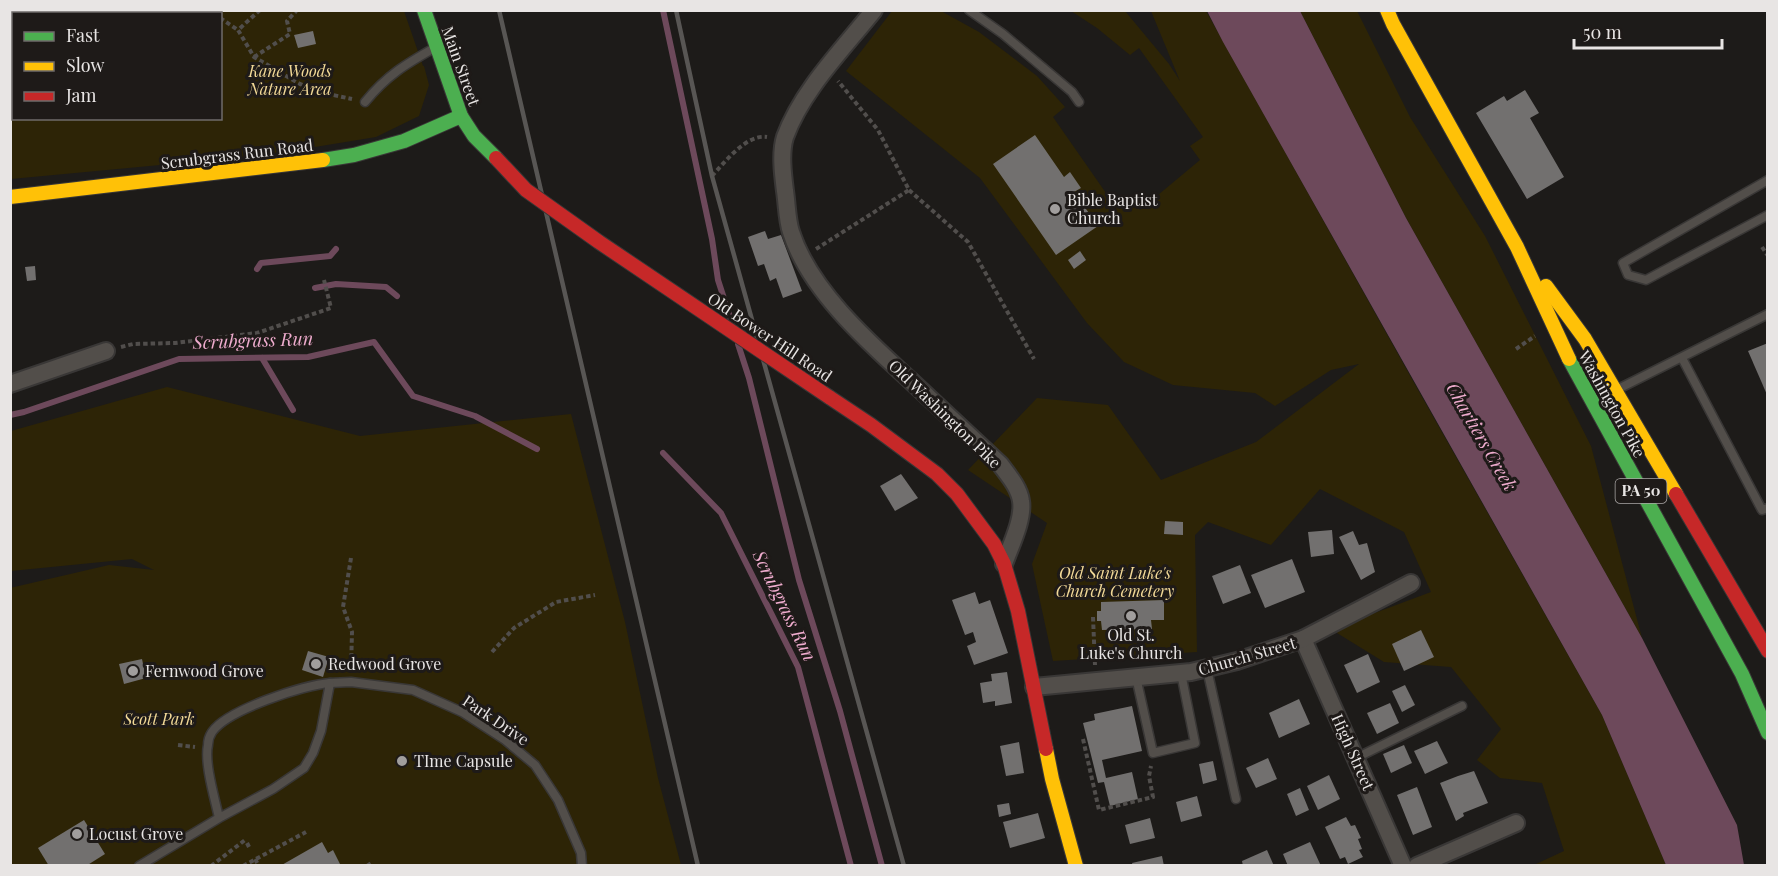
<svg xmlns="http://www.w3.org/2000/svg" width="1778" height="876" font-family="'Playfair Display',serif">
  <rect width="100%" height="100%" fill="#1d1b19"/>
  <g fill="#2d2406" fill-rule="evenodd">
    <path d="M11,11H404L423,66H424L429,85L419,116L376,137L266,155L11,179ZM14,14H220V118H14Z"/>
    <path d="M892,11H941L979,32L1037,76L1065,107L1053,117L1115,206L1127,196L1140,210L1200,160L1190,146L1203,137L1139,48L1130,55L1097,28L1071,11H1125L1169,64L1180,81L1151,11H1206L1422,397L1602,715L1666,865L1538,866L1536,864L1564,851L1542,783L1500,778L1477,760L1501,729L1451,667L1384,662L1337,633L1340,626L1431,592L1404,532L1320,489L1271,545L1208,522L1195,535L1197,652L1053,661L1032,564L1047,523L968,470L1037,398L1108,405L1161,480L1256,442L1359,364L1331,370L1275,406L1255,393L1173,385L1124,362L1087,323L980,178L846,71Z"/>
    <path d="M1300,11H1357L1410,117L1485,236L1591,446L1642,638L1406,218Z"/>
    <path d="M167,387L360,436L571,414L625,622L658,778L681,865H11L10,588L109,565L154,570L132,559L11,571V431Z"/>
  </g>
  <path fill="#6d495b" d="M1207,11H1300L1406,218L1642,638L1737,825L1744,865H1666L1602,715L1223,42Z"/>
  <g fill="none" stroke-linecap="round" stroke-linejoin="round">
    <g stroke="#6d495b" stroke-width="6">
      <path d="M663,10L712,239L718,280L732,323"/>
      <path d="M257,269L261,263L330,256L336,249"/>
      <path d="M315,288L336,284L386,287L397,296"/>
      <path d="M738,344L749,378L799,580L840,711L882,866"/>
      <path d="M262,358L293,410"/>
      <path d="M10,415L24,412L179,359L308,357L374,342L413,396L475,416L537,449"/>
      <path d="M663,453L721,513L798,667L851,866"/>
    </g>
  </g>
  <g fill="#72706f">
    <path d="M313,31L316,44L298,48L294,35Z"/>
    <path d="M1525,90L1539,113L1530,118L1564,177L1527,199L1476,113L1504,96L1507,101Z"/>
    <path d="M1035,135L1064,177L1070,172L1081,188L1074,192L1098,226L1056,255L993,164Z"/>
    <path d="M765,231L768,239L781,235L802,291L783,298L776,278L770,281L764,264L758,266L748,237Z"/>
    <path d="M1080,251L1086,260L1074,269L1068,260Z"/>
    <path d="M35,266L36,280L27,281L25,267Z"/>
    <path d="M1768,343V397L1748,351Z"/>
    <path d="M901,474L918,498L895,511L880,486Z"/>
    <path d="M1165,521L1183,522V535L1164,534Z"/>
    <path d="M1332,530L1334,554L1311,557L1308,532Z"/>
    <path d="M1353,531L1359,545L1367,543L1375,572L1361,580L1339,537Z"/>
    <path d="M1292,559L1305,592L1265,608L1251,575Z"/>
    <path d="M1240,565L1251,593L1223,604L1212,576Z"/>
    <path d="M975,592L979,604L990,600L1008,653L974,665L967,646L976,642L973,632L965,635L952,600Z"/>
    <path d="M1164,600V620H1151L1152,629L1102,630L1101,621H1097V611H1101V602Z"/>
    <path d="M1421,630L1434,657L1404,671L1392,644Z"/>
    <path d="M308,651L329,657L323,677L302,670Z"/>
    <path d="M1368,654L1380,682L1357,693L1344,665Z"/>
    <path d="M142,659L146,678L124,684L119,664Z"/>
    <path d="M1007,672L1012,703L995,706V701L983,703L980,683L992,681L991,674Z"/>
    <path d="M1405,685L1415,705L1402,712L1392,691Z"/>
    <path d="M1299,699L1310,724L1279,738L1269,713Z"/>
    <path d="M1390,703L1399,723L1377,734L1367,713Z"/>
    <path d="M1132,706L1142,751L1102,760L1106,778L1132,772L1138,799L1110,806L1104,782L1098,783L1083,723L1095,720L1094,714Z"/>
    <path d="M1437,741L1448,763L1425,774L1414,751Z"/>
    <path d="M1019,742L1024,773L1006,776L1000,746Z"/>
    <path d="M1404,745L1412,763L1391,773L1383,754Z"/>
    <path d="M1268,758L1277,779L1256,788L1246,768Z"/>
    <path d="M1213,761L1217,780L1203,784L1199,764Z"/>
    <path d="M1474,771L1488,803L1463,813L1464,816L1456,821L1440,783L1458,776Z"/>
    <path d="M1329,775L1340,799L1318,810L1307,786Z"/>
    <path d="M1417,787L1432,827L1413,835L1397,795Z"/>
    <path d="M1300,788L1309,810L1296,816L1287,794Z"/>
    <path d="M1197,796L1202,816L1181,822L1176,802Z"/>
    <path d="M1009,803L1011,814L999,817L997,805Z"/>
    <path d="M1038,813L1045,838L1010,848L1003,822Z"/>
    <path d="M1346,817L1351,826L1355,825L1361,838L1358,839L1362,849L1359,850L1363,857L1348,864L1345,857L1340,859L1325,827Z"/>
    <path d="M1150,818L1155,838L1130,844L1125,825Z"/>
    <path d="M84,820L105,854L86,866H49L38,848Z"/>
    <path d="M322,842L328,853L333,850L341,866H280Z"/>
    <path d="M1310,842L1321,866H1288L1283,854Z"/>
    <path d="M1267,850L1274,866H1243L1242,861Z"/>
    <path d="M1162,856L1164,866H1133L1132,863Z"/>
  </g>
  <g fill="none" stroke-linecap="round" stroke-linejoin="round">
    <g stroke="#393736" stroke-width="11">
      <g id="lane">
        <path d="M969,10L1003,34L1072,92L1079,102"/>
        <path d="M365,102C387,75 406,64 436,47"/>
        <path d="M1768,180L1623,263L1628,275L1646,280L1768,215"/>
        <path d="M1682,358L1762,510L1768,508"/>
        <path d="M1618,389L1768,314"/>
        <path d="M1207,669L1236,799"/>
        <path d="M1136,677L1153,753L1195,743L1181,673"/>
        <path d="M330,683L351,682L413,690L462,712L505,740L535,765L558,800L581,853L582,866"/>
        <path d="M1356,758L1462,706"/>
        <path d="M139,866L219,818L273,789L304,768L313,753L321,731L330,683C303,685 227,710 212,732C210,735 208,741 208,745C204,763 215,799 219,818"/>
      </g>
    </g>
    <g stroke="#393736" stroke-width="20">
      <g id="street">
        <path d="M874,10C844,48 802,90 785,137C780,153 783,175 785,191C787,204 787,220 791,232C809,289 867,341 910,380C940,408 970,436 1000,464C1008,475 1019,487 1021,501C1024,519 1010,547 1004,564"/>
        <path d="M10,384L106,351"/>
        <path d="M1303,639L1403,866"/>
        <path d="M1034,687L1191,672L1237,661L1303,639L1411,583"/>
        <path d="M1417,866L1516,823"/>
      </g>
    </g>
    <g stroke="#393736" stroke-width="16">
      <g id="fast">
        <path d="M424,10L461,116L474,136L496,158"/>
        <path d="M323,160L354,155L404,141L461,116"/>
        <path d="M1569,359L1742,674L1768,733"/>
      </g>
    </g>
    <g stroke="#393736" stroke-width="16">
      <g id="slow">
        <path d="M1387,10L1393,24L1517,247L1569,359"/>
        <path d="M10,197L323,160"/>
        <path d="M1546,286L1585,339L1676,494"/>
        <path d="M1046,749L1052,779L1076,866"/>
      </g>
    </g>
    <g stroke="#393736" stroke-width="16">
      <g id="jam">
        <path d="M829,397L871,425L937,474L957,494L994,544L1004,564L1018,611L1046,749"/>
        <path d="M1676,494L1768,651"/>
      </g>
    </g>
    <g stroke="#514e4c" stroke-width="4" stroke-dasharray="4.5 3" stroke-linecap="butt">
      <path d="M209,10L214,14"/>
      <path d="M260,10L238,30L254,57L300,84L333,95L352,99"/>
      <path d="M145,14L158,10"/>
      <path d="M220,18L238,30"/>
      <path d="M254,57L290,34L287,21L297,10"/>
      <path d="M10,65L14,64"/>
      <path d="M712,176C725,162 746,134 767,137"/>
      <path d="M909,190L968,242L1034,359"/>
      <path d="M1762,247L1768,256"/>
      <path d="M816,249L909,190L878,130L838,81"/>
      <path d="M121,347L133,344L175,343L257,333L331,308L324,280"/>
      <path d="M1516,349L1535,336"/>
      <path d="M351,558L343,607L352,632L351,669"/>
      <path d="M1093,617L1095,665"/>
      <path d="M492,652L514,628L556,602L595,595"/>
      <path d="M1083,739L1099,810L1153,797L1149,776L1151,766"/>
      <path d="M178,745L195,747"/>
      <path d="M247,843L249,847"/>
      <path d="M255,859L259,866"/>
      <path d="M211,866L245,840"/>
      <path d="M243,866L306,832"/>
      <path d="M367,866L373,862"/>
    </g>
    <use href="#lane" stroke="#524e4a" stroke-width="8"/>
    <use href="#street" stroke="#524e4a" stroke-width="16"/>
    <use href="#fast" stroke="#4caf50" stroke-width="14"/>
    <use href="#slow" stroke="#ffc107" stroke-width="14"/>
    <use href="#jam" stroke="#c62828" stroke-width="14"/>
    <g stroke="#585654" stroke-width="4.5">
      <path d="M499,10L698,866"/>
      <path d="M676,10L712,176L904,866"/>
    </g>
    <g stroke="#393736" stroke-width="16" stroke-linecap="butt">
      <path id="jam-bridge" d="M496,158L526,190L599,242L829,397"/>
    </g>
    <use href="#jam-bridge" stroke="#c62828" stroke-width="14"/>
  </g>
  <g fill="#a19e9d" stroke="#1e1a18" stroke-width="2">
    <circle cx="1055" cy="209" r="6"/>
    <circle cx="1131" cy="616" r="6"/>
    <circle cx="316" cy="664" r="6"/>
    <circle cx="133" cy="671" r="6"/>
    <circle cx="402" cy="761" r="6"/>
    <circle cx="77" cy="834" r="6"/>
  </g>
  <g text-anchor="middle" stroke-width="6" stroke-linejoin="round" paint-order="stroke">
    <rect fill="#1e1a18" stroke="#aba8a7" stroke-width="1.5" x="1615.5" y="479" width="51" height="24" rx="4.5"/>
    <g font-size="15" font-weight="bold" fill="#e8e5e4">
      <text x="1641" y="496">PA 50</text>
    </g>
    <g font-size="16" fill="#e8e5e4" stroke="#1e1a18">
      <text transform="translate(461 66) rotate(70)" y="6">Main Street</text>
      <text transform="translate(237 154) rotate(-7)" y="6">Scrubgrass Run Road</text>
      <text transform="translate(770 337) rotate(34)" y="6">Old Bower Hill Road</text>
      <text transform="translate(1612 404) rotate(61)" y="6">Washington Pike</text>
      <text transform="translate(945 414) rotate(44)" y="6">Old Washington Pike</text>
      <text transform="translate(1247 656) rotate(-16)" y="6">Church Street</text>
      <text transform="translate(496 720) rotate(34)" y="6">Park Drive</text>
      <text transform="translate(1353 752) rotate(66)" y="6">High Street</text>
    </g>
    <g font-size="16" font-style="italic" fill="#f2d997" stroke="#1e1a18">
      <text x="290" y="77">Kane Woods<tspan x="290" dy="18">Nature Area</tspan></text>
      <text x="1115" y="579">Old Saint Luke's<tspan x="1115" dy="18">Church Cemetery</tspan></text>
      <text x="159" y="725">Scott Park</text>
    </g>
    <g font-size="16" fill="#e8e5e4" stroke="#1e1a18" text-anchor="start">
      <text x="1067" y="206">Bible Baptist<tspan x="1067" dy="18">Church</tspan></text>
      <text x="1131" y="641" text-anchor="middle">Old St.<tspan x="1131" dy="18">Luke's Church</tspan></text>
      <text x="328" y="670">Redwood Grove</text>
      <text x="145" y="677">Fernwood Grove</text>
      <text x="414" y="767">TIme Capsule</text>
      <text x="89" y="840">Locust Grove</text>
    </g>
    <g font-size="18" font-style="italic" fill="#efacce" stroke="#1e1a18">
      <text transform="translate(253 341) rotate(-2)" y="6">Scrubgrass Run</text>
      <text transform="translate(1481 437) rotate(60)" y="6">Chartiers Creek</text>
      <text transform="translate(784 606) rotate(64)" y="6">Scrubgrass Run</text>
    </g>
  </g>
  <rect width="1778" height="876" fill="none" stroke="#e8e5e4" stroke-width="24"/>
  <rect x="12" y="12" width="210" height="108" fill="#1e1a18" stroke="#6f6b6a" stroke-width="1.5"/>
  <rect x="24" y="32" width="30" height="9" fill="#4caf50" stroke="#6f6b6a" stroke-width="1.5"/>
  <text x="66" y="42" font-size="18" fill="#e8e5e4">Fast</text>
  <rect x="24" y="62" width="30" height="9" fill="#ffc107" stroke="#6f6b6a" stroke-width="1.5"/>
  <text x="66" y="72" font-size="18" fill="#e8e5e4">Slow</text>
  <rect x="24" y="92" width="30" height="9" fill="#c62828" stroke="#6f6b6a" stroke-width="1.5"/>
  <text x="66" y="102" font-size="18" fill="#e8e5e4">Jam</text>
  <path d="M1574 39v9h148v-9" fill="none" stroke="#e8e5e4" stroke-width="3"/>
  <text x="1583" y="39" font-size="18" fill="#e8e5e4" stroke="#1e1a18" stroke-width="4.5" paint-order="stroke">50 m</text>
</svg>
